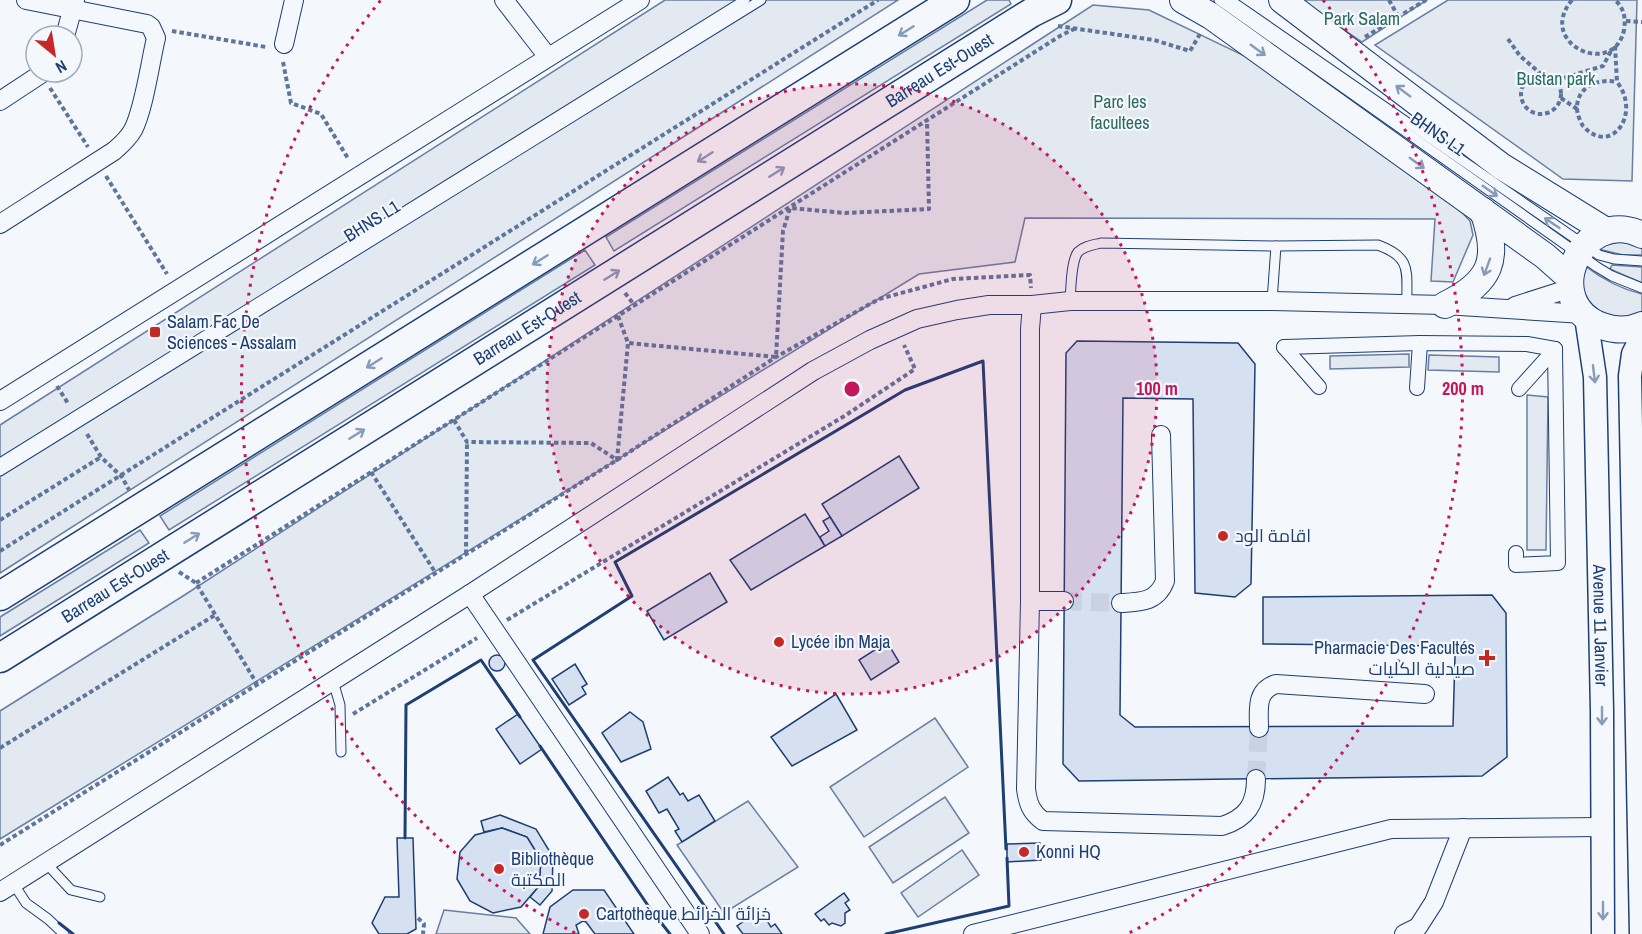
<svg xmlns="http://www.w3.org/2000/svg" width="1642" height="934" font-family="'Archivo Narrow',Cairo,sans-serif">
  <rect width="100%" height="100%" fill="#f4f7fb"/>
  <g fill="#e3e9f0" stroke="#687fa3" stroke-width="1.5">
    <path d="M665,0H898L0,573V425Z"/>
    <path d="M987,0H1009L1011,4L614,251L606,237Z"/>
    <path d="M1301,0H1427L1362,42Z"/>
    <path d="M1448,0H1637L1632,181L1563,179L1375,45Z"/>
    <path d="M1093,5L1149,10L1284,75L1449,199L1470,221L1473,235L1453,282L1431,281L1435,219L1025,218L1015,262L919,274L0,839V711L183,596Z"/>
    <path d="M1623,241L1642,247V255H1623L1598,249L1602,246Z"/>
    <path d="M585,250L595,265L169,530L160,516Z"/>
    <path d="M1612,265L1642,267V283L1610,269Z"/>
    <path d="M1585,266C1602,279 1621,289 1642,294V312C1611,329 1572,302 1585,266Z"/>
    <path d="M1409,354V367L1330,369V356Z"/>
    <path d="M1429,355L1499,357V372L1428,370Z"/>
    <path d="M1527,395L1548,397L1546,550H1527Z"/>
    <path d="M140,530L149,543L0,636V617Z"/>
    <path d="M935,718L968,767L864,837L830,787Z"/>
    <path d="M945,797L969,833L893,883L869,847Z"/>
    <path d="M748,801L798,867L724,913L677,845Z"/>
    <path d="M962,850L979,875L918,917L901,893Z"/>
    <path d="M444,910L516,918L530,934H436Z"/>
  </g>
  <g fill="#d5e0f0" stroke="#1d3f73" stroke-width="1.5">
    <path d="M1077,341L1238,343L1255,364L1251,584L1235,597L1195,593L1193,399L1123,398L1120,715L1135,727L1453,726L1455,656L1446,646L1263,644V597L1492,595L1506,613L1507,757L1482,776L1079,781L1063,764L1066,353Z"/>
    <path d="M899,456L919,488L842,536L822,504Z"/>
    <path d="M805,514L825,546L751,590L730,560Z"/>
    <path d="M830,517L842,536L825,546L820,537L829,531L823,521Z"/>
    <path d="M710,573L727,602L664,640L647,611Z"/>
    <path d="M887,642L899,662L871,680L859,660Z"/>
    <circle cx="497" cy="663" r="8"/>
    <path d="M575,664L587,684L582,687L586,694L569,705L552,679Z"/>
    <path d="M836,694L857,730L792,766L771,737Z"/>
    <path d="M630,712L643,722L651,749L621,762L602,733Z"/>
    <path d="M518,714L542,749L520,764L496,729Z"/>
    <path d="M668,777L680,795L683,793L688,801L699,795L715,821L682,842L675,831L679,829L667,809L659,813L646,791Z"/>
    <path d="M500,815L536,829L553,857L552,891L540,905L530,897L539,886L541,860L527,837L502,828L484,832L481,821Z"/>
    <path d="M502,828L527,837L541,860L539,886L521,907L493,913L470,901L457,879L460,852L475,835Z"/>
    <path d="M397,838H413L416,929L407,934H379L372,923L385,897H399Z"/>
    <path d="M1040,843L1041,860L1007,862V844Z"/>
    <path d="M573,890H604L634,934H595L586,922L583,921L576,925L579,934H543L550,907Z"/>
    <path d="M844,893L849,900L845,903L850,910L845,913V923L841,926L832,923L829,925L824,919L821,921L815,914Z"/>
    <path d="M760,910L771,927L775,924L782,934H743L737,926Z"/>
  </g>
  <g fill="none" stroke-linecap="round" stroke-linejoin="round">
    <g stroke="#c9d2e0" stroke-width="18" stroke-dasharray="18 9" stroke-linecap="butt">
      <path d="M1064,601L1121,603"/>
      <path d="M1256,779L1259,728"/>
    </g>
    <g stroke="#1d3f73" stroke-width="11">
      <g id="service">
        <path d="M1219,0L1597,267L1612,276L1642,288"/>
        <path d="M1230,0L1599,255L1614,259L1642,261"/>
        <path d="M1070,301C1071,289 1071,261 1078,252C1084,246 1093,245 1101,243L1276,246L1378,245C1413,258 1406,272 1407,304"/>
        <path d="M1272,301L1276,246"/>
        <path d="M0,463L745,0"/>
        <path d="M0,471L761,0"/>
        <path d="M333,681L340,705L341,752"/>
        <path d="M45,862L71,890L100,897"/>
        <path d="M13,883L26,903L48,919L64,934"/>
      </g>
    </g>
    <g stroke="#1d3f73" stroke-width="16">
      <g id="pedestrian">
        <path d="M1284,347L1420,343L1527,344L1555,349"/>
        <path d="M1284,347L1319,387"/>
        <path d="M1417,388L1420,343"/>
        <path d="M1519,389L1555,349"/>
        <path d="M1516,553V565L1558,563L1555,349"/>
      </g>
    </g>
    <g stroke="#1d3f73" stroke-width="20">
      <g id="minor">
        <path d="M504,0L548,57"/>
        <path d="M65,36L75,0"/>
        <path d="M284,44L294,0"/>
        <path d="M0,101L44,72"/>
        <path d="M0,224L114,151C121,145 128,139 133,130C144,109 150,63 156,38L151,27L147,24L26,0"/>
        <path d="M1032,305L1030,329V601L1026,789C1028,804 1031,812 1043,821L1222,826C1247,818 1256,804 1256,779"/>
        <path d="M1515,306L1571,288"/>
        <path d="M0,401L640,0"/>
        <path d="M470,594L700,934"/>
        <path d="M1030,601H1064"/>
        <path d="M1121,603C1141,602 1157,602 1165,581L1161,435"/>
        <path d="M1259,728C1259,710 1255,691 1276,684L1425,694"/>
        <path d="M0,892L470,594L813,371L870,340L917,319L957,310L989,305H1032L1070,301H1272L1445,305L1583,314"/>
        <path d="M973,934L1391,829L1602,827"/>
        <path d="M1404,934L1418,927L1434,902L1463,828"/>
      </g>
    </g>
    <g stroke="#1d3f73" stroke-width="25">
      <g id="tertiary">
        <path id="s1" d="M1586,317L1595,377L1602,711L1603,934"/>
        <path d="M1641,934L1630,376L1633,354L1642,336"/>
      </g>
    </g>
    <g stroke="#1d3f73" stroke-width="28">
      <g id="secondary">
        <path d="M1183,0L1211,16L1545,256L1570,278"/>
        <path d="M1282,0L1501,166L1606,231"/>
        <path d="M1642,235C1581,205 1538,303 1602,326C1616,331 1629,331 1642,325"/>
        <path d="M1445,305C1492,282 1500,259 1483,211"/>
      </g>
    </g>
    <g stroke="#1d3f73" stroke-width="31">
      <g id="primary">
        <path d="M0,596L955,0"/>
        <path id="s2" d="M0,658L1031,13L1057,0"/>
      </g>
    </g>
    <g stroke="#5e769c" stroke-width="4" stroke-dasharray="4.5 3" stroke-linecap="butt">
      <path d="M1389,0L1398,16"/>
      <path d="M1572,0C1535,44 1614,79 1624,30C1626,18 1624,8 1615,0"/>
      <path d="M1626,21L1642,22"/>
      <path d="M1058,26L1154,40L1190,51L1200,34"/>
      <path d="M172,31L266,47"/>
      <path d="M1365,37L1426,0"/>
      <path d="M1508,39L1520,56L1540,73"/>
      <path d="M1615,46L1617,82C1642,114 1611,157 1583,126C1580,121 1577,114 1577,108C1577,86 1599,78 1617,82"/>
      <path d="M283,62L291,103L321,114L349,160"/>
      <circle cx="1541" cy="94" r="20"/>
      <path d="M1557,80L1603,66L1612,49"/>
      <path d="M50,88L88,147"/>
      <path d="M1561,98L1577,109"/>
      <path d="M106,176L167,274"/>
      <path d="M625,293L635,306"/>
      <path d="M618,316L628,343L776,357L783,231L790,208L845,213L929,209L927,121"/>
      <path d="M57,386L69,405"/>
      <path d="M454,420L467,442L591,443L617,460L628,343"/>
      <path d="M87,434L101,457L122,477L129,490"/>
      <path d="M371,472L435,572"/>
      <path d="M0,520L101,457"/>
      <path d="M0,551L878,0"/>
      <path d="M466,554L467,442"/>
      <path d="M179,572L196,583L257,684"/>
      <path d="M196,583L1060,36L1076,28"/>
      <path d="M507,620L846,415L915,369L904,345"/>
      <path d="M353,714L477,638"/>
      <path d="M0,748L215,615"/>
      <path d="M0,845L617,460L776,357L879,299L953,279L1030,275L1031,288"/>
      <path d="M418,918L424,924L423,934"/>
    </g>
    <use href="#service" stroke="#f4f7fb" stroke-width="9"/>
    <use href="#pedestrian" stroke="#f4f7fb" stroke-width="14"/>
    <use href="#minor" stroke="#f4f7fb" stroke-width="18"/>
    <use href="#tertiary" stroke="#f4f7fb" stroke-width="22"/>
    <use href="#secondary" stroke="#f4f7fb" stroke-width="26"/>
    <use href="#primary" stroke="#f4f7fb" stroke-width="28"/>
    <g stroke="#1d3f73" stroke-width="3">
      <path d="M540,746L651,910L670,934"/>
      <path d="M405,838L406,705L481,660L520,717"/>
      <path d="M59,923L73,934"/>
      <path d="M724,934L533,660L632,596L615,562L905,390L983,361L1006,849"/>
      <path d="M886,934L1009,906L1007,858"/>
    </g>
  </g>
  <defs><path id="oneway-shaft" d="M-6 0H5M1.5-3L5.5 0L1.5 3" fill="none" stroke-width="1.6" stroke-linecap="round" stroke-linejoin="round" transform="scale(1.5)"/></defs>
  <g stroke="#889bb7">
    <use href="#oneway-shaft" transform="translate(906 31) rotate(148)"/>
    <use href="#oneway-shaft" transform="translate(1258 50) rotate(36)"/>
    <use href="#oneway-shaft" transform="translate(1403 91) rotate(-143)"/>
    <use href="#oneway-shaft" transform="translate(705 157) rotate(148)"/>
    <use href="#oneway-shaft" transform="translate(1417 163) rotate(36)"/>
    <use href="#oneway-shaft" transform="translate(777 172) rotate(-32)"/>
    <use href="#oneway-shaft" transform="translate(1490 191) rotate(35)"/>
    <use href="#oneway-shaft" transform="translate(1552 223) rotate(-146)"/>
    <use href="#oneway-shaft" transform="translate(540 260) rotate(148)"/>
    <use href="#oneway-shaft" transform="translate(1487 267) rotate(110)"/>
    <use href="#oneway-shaft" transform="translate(612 275) rotate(-32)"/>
    <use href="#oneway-shaft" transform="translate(374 363) rotate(148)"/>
    <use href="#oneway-shaft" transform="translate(1594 374) rotate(83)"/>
    <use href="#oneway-shaft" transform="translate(357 434) rotate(-32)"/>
    <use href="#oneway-shaft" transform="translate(192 538) rotate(-32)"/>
    <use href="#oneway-shaft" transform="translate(1602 716) rotate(90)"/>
    <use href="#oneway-shaft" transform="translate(1603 911) rotate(90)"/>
  </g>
  <circle cx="852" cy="389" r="305" fill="#c2185b" fill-opacity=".12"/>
  <g fill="none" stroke="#c2185b" stroke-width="3" stroke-dasharray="3 6">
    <circle cx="852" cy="389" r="305"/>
    <path d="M575 933A611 611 0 0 1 381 0M1323 0A611 611 0 0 1 1129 933"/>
  </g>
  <g fill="#c62828" stroke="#f4f7fb" stroke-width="2">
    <rect x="149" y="326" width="12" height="12" rx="3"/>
    <circle cx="1223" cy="536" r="6"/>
    <circle cx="779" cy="642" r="6"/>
    <path d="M1484 649h6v6h6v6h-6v6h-6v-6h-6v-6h6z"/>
    <circle cx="1024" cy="852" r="6"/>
    <circle cx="499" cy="869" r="6"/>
    <circle cx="584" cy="914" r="6"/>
  </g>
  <g text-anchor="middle" stroke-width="4.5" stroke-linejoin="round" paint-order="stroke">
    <g font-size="18" fill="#2c6c60" stroke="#f4f7fb">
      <text x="1362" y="25">Park Salam</text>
      <text x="1556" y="85">Bustan park</text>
      <text x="1120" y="108">Parc les<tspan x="1120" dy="21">facultees</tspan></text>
    </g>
    <g font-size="18" fill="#1d3f73" stroke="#f4f7fb">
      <text dy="6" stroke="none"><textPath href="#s2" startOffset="1108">Barreau Est-Ouest</textPath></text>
      <text transform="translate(1438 134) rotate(35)" y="6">BHNS L1</text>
      <text transform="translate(372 221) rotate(-32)" y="6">BHNS L1</text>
      <text dy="6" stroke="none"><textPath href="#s2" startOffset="622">Barreau Est-Ouest</textPath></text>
      <text dy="6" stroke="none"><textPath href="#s2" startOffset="136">Barreau Est-Ouest</textPath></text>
      <text dy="6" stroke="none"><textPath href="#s1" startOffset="309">Avenue 11 Janvier</textPath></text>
    </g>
    <g font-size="18" fill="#1d3f73" stroke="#f4f7fb" text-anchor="start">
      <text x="167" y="328">Salam Fac De<tspan x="167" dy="21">Sciences - Assalam</tspan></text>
      <text x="1235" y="542">اقامة الود</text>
      <text x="791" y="648">Lycée ibn Maja</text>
      <text x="1475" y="654" text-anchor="end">Pharmacie Des Facultés<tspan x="1475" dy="21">صيدلية الكليات</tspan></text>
      <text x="1036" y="858">Konni HQ</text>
      <text x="511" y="865">Bibliothèque<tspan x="511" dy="21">المكتبة</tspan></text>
      <text x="596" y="920">Cartothèque خزائة الخرائط</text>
    </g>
  </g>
  <circle cx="852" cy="389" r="9" fill="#c2185b" stroke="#f4f7fb" stroke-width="3"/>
  <g font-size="18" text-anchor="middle" font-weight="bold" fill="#c2185b" stroke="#f4f7fb" stroke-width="4.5" stroke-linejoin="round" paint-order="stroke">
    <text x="1157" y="395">100 m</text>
    <text x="1463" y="395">200 m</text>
  </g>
  <g transform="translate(54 54) rotate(150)"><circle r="28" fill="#f4f7fb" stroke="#9eadc5" stroke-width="1.5"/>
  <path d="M0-4.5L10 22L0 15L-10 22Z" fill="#c62828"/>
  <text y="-9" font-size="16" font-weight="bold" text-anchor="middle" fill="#1d3f73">N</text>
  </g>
</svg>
